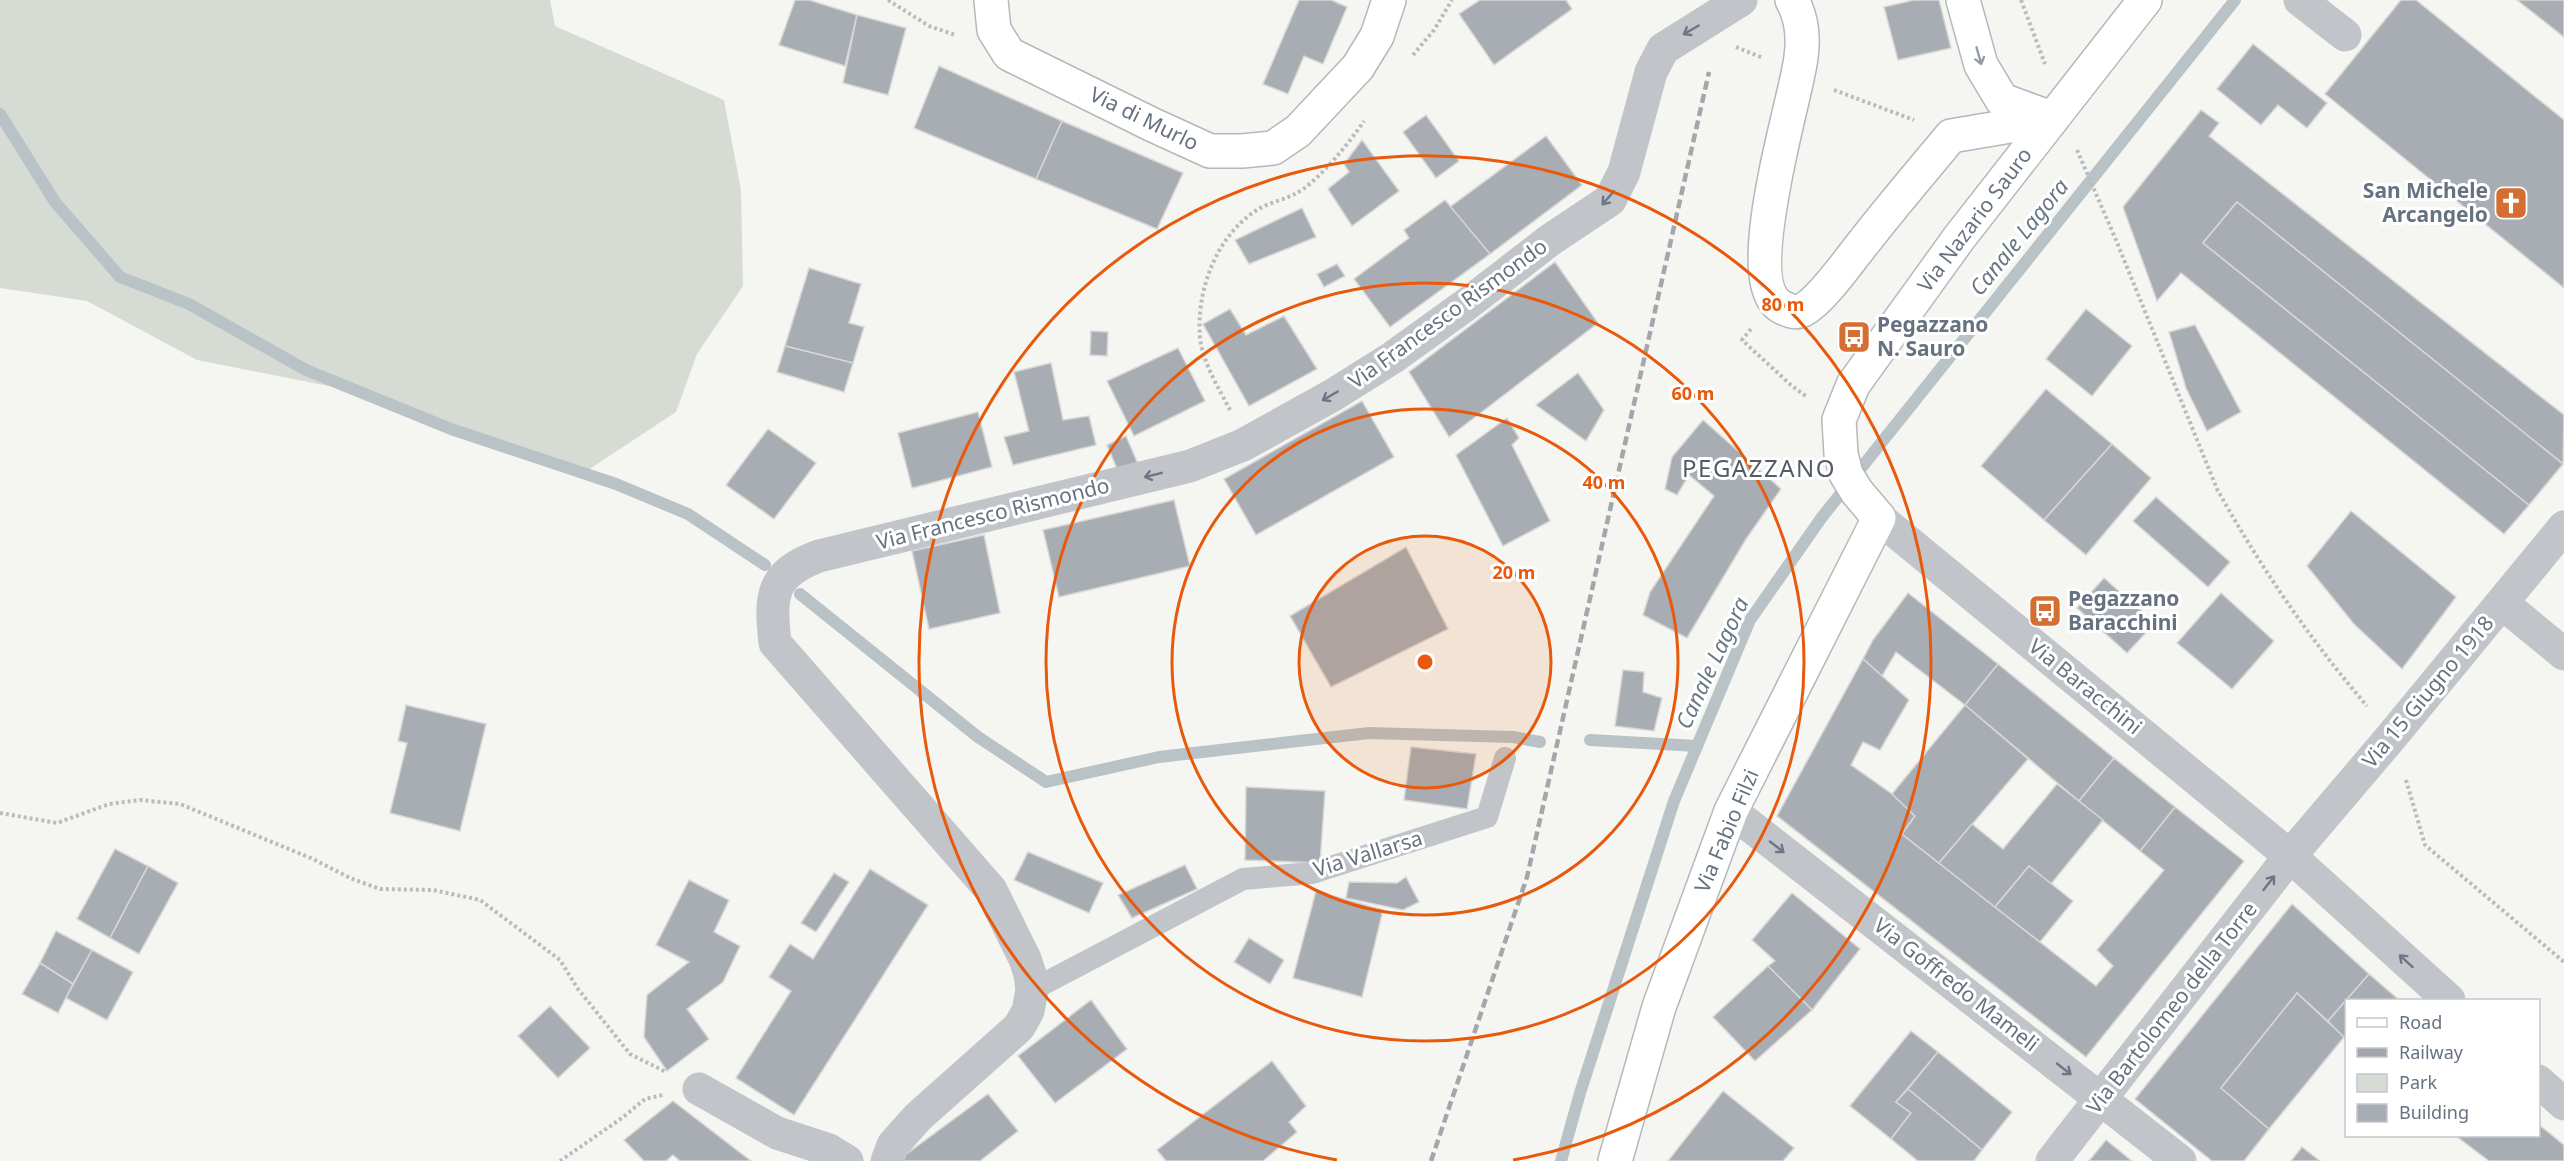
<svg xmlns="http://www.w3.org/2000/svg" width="2564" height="1161" font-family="'Noto Sans',sans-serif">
  <rect width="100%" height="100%" fill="#f5f6f2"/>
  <path fill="#d6dcd4" d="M0,0H550L555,26L724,100L741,190L743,286L697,354L676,412L579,476L349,390L197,360L87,301L0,288Z"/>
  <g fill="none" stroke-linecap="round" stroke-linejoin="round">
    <g stroke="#b9c2c7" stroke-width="12">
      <path d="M0,114L55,202L120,277L189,304L306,370L451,429L616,484L688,514L765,565"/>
      <path d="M800,594L978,737L1046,782L1159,757L1369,733L1513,737L1540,742"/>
      <path d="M1590,740L1697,746"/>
      <path d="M1561,1161L1580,1093L1674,801L1750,620L1822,517L2235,0"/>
    </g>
  </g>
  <g fill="#a8adb4" stroke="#d7d7d5" stroke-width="1.5">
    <path d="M795,0H809L857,15L845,66L779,45Z"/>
    <path d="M1299,0H1331L1347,7L1323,64L1304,56L1288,94L1263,84Z"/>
    <path d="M1480,0H1566L1572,9L1494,65L1459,14Z"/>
    <path d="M1914,0H1939L1951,48L1898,60L1884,7Z"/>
    <path d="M2401,0H2416L2564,120V288L2325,94Z"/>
    <path d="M2517,0H2564V37Z"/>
    <path d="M857,15L906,28L888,95L843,83Z"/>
    <path d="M2253,44L2327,103L2307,128L2278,105L2261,125L2217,89Z"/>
    <path d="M939,66L1062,121L1036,179L914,128Z"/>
    <path d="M2201,110L2219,123L2209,136L2564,415L2563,464L2237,202L2203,243L2529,505L2504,534L2181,273L2157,301L2123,207Z"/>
    <path d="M1426,115L1459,161L1436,178L1403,132Z"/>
    <path d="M1062,121L1183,173L1157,229L1036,179Z"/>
    <path d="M1546,136L1582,185L1490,254L1450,207Z"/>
    <path d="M1362,140L1399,191L1352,226L1328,189L1349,172L1344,164Z"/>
    <path d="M1445,200L1490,254L1390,327L1354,279L1409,238L1404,230Z"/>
    <path d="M2237,202L2563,464L2529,505L2203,243Z"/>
    <path d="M1302,208L1316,237L1249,264L1235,240Z"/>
    <path d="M1555,262L1598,323L1449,437L1409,372Z"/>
    <path d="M1337,264L1345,276L1324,287L1317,274Z"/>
    <path d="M809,268L861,284L849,323L864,327L853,363L785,346Z"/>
    <path d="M1230,309L1246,335L1284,316L1317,369L1249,406L1203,324Z"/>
    <path d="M2086,309L2132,346L2092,396L2046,359Z"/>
    <path d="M2195,325L2241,412L2207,431L2186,388L2169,332Z"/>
    <path d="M1091,331L1108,332L1107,356L1090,355Z"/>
    <path d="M785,346L853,363L844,392L777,372Z"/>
    <path d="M1178,348L1205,401L1134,436L1107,381Z"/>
    <path d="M1051,363L1063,420L1089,416L1096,445L1013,465L1004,437L1029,431L1014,372Z"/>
    <path d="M1578,373L1604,410L1586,441L1536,405Z"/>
    <path d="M2046,389L2112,444L2044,520L1981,466Z"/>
    <path d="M1362,401L1394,457L1256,535L1224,479Z"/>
    <path d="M978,412L992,467L912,488L898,433Z"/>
    <path d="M1507,418L1519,438L1512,445L1550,521L1503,546L1456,455Z"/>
    <path d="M1703,420L1781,489L1746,539L1687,638L1643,615L1650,592L1714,496L1689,475L1677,495L1665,489L1672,457Z"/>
    <path d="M768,429L816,463L774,519L726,485Z"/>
    <path d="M1126,436L1138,464L1118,471L1107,445Z"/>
    <path d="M2112,444L2151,478L2086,555L2044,520Z"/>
    <path d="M2156,497L2230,562L2208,587L2133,521Z"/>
    <path d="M1174,500L1190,566L1059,597L1043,530Z"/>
    <path d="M2351,511L2456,597L2402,669L2354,624L2307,566Z"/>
    <path d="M984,535L1000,613L929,629L912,551Z"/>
    <path d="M1406,547L1448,629L1331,687L1290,616Z"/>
    <path d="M2104,578L2155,623L2127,653L2077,608Z"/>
    <path d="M1908,593L1998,664L1965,705L1896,652L1882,676L1863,659L1873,640Z"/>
    <path d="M2221,593L2274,641L2232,689L2177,643Z"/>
    <path d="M1863,659L1909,700L1880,750L1863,742L1851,765L1892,794L1915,816L1902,834L2096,986L2113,966L2097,950L2164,870L2140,851L2175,807L2244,861L2086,1057L1777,816Z"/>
    <path d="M1998,664L2114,758L2079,801L1965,705Z"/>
    <path d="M1623,670L1644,672L1643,692L1662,698L1654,731L1615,726Z"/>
    <path d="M406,705L486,724L460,831L390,813L407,743L398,741Z"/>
    <path d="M1965,705L2028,759L1939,863L1902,834L1915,816L1892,794Z"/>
    <path d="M1411,747L1476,754L1467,809L1404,800Z"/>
    <path d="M2114,758L2175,807L2140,851L2079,801Z"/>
    <path d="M2057,784L2103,820L2051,884L2029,866L1995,907L1939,863L1972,824L2003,849Z"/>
    <path d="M1246,787L1325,791L1320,863L1245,860Z"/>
    <path d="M115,849L148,866L110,938L77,919Z"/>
    <path d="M1028,852L1103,883L1089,913L1014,880Z"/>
    <path d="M1185,865L1197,889L1132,918L1118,895Z"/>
    <path d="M148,866L178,883L139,954L110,938Z"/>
    <path d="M2029,866L2073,901L2040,942L1995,907Z"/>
    <path d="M870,869L928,905L794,1115L736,1078L791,991L769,977L790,944L813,959Z"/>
    <path d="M834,873L849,882L816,932L801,923Z"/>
    <path d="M1406,877L1419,902L1403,910L1346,898L1349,882L1397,883Z"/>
    <path d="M689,880L729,900L714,932L740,946L723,982L687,1009L709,1039L667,1071L644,1037L647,995L689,962L656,945Z"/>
    <path d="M1316,891L1383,910L1362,997L1293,978Z"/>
    <path d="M1792,893L1860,949L1812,1010L1768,966L1775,961L1752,940Z"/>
    <path d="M2292,904L2369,974L2328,1021L2297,993L2221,1088L2269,1129L2244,1161H2212L2135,1099Z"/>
    <path d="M56,931L92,950L73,984L40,963Z"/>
    <path d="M1249,938L1284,960L1270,984L1234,962Z"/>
    <path d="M92,950L133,972L107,1020L66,998Z"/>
    <path d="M40,963L73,984L58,1013L22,994Z"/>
    <path d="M1768,966L1812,1010L1755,1061L1713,1017Z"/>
    <path d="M2369,974L2399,1000H2346V1040L2328,1021Z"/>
    <path d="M2297,993L2344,1037L2269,1129L2221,1088Z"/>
    <path d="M1091,1000L1127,1049L1055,1103L1018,1056Z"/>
    <path d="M550,1006L590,1048L558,1078L518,1036Z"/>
    <path d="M1911,1031L1938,1052L1896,1102L1911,1113L1891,1139L1850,1106Z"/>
    <path d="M1938,1052L2012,1112L1982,1150L1908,1089Z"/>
    <path d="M1272,1061L1306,1106L1289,1122L1297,1132L1263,1161H1166L1157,1150Z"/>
    <path d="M1908,1089L1982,1150L1974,1161H1918L1891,1139L1911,1113L1896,1102Z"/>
    <path d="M1723,1091L1794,1148L1783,1161H1668Z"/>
    <path d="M988,1094L1018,1131L980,1161H897Z"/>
    <path d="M673,1101L751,1161H680L673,1155L666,1161H644L624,1140Z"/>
    <path d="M2538,1124L2564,1145V1161H2489L2456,1136H2538Z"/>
    <path d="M2106,1140L2132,1161H2089Z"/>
    <path d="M2302,1147L2320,1161H2291Z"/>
  </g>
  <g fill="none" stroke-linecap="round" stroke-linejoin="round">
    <g stroke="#b4b7bc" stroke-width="36">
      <g id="secondary">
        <path d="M991,0L994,30L1009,54L1153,125L1210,151H1242L1273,148L1298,131L1358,67L1377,36L1389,0"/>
        <path d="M1792,0C1802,18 1804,36 1801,57C1797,98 1733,292 1786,309C1792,312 1797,313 1803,310C1822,300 1850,259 1864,242C1892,206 1922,171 1951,136L2052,119"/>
        <path d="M1963,0L1981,65L2002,100L2051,118"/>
        <path d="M1615,1161L1659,1007L1731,811L1879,518L1857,492L1846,474L1841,454L1839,420L1853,385L1959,238L2145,0"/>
      </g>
    </g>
    <g stroke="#b9bbbe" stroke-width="4" stroke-dasharray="3 3" stroke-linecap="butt">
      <path d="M888,0L929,26L955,35"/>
      <path d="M2021,0L2045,64"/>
      <path d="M1736,47L1763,58"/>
      <path d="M1413,55L1434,30L1452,0"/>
      <path d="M1834,90L1914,120"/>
      <path d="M2077,150L2116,240L2217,489C2259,565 2311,641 2367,706"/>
      <path d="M1751,329L1742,340L1792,386L1807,397"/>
      <path d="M1230,410C1219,389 1203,363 1200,338C1196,291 1216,236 1257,210C1268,203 1283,200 1295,194C1317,183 1350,142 1364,121"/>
      <path d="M2406,780L2425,845L2564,962"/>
      <path d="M0,813L57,823L109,804L140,800L180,804L313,859L350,878L380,889L433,890L480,900L560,960L578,989L630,1054L666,1072"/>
      <path d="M560,1161L622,1118L645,1099L663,1095"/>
    </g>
    <path stroke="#c1c4c8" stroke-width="22" d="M1032,990L1243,879L1312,873L1487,817L1505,758"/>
    <g stroke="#c1c4c8" stroke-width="33">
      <path d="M2300,0L2345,35"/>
      <path d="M1879,518L2290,856L2449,1000"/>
      <path d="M2502,603L2564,654"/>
      <path d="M1731,811L2180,1161"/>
      <path d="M2538,1081L2564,1104"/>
      <path d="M699,1089L777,1133L829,1150L847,1161"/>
      <path d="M887,1161L893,1145L918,1117L1019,1027L1028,1011L1032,990L1030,974L1025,959L991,890L775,643C770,596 770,574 819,556L1190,466L1243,445L1333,395L1392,358L1467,304L1550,240L1610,200L1624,172L1651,72L1663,49L1741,0"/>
      <path d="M2052,1161L2290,856L2392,736L2564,527"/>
    </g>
    <use href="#secondary" stroke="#fff" stroke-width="33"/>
    <path stroke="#a3a7ac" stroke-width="4.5" stroke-dasharray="9 4.5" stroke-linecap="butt" d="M1431,1161L1527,877L1709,72"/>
  </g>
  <defs><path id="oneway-shaft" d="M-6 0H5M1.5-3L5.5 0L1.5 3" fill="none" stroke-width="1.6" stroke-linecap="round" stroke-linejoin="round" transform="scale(1.5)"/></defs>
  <g stroke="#6c7685">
    <use href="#oneway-shaft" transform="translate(1691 30) rotate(150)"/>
    <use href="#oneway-shaft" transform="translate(1608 198) rotate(131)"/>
    <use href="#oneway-shaft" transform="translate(1330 396) rotate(150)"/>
    <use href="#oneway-shaft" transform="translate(1153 475) rotate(166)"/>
    <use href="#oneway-shaft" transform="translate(1777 847) rotate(38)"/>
    <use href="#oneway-shaft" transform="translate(2269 883) rotate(-52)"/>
    <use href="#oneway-shaft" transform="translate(2406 961) rotate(-138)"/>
    <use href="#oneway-shaft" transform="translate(2064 1069) rotate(38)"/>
  </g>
  <use stroke="#959ca7" href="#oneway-shaft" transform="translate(1979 56) rotate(74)"/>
  <circle cx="1425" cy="662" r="126" fill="#e8590c" fill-opacity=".12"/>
  <g fill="none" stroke="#e8590c" stroke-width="3">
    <circle cx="1425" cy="662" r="126"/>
    <circle cx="1425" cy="662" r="253"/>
    <circle cx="1425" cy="662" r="379"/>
    <path d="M1337 1160A506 506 0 1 1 1513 1160"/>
  </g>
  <defs>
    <g id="church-square" transform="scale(1.725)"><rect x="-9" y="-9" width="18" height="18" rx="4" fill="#d56e33" stroke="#fff"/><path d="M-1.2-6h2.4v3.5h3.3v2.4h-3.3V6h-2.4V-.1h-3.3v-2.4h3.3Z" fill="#fff"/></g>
    <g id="bus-square" transform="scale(1.725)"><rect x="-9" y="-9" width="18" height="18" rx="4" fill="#d56e33" stroke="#fff"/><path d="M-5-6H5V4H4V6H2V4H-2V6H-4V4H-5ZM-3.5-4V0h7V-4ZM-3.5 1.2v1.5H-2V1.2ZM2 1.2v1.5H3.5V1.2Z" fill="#fff"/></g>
  </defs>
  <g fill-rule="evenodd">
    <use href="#church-square" x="2511" y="203"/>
    <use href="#bus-square" x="1854" y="337"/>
    <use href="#bus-square" x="2045" y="611"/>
  </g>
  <g text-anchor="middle" stroke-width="6" stroke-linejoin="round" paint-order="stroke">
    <g font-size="21" fill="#677281" stroke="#fff">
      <text transform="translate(1144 119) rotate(26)" y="7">Via di Murlo</text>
      <text transform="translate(1975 220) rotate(-53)" y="7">Via Nazario Sauro</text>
      <text transform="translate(1448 314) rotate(-36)" y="7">Via Francesco Rismondo</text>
      <text transform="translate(993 514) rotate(-14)" y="7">Via Francesco Rismondo</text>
      <text transform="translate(2085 687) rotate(39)" y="7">Via Baracchini</text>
      <text transform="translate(2428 692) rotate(-50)" y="7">Via 15 Giugno 1918</text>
      <text transform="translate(1727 831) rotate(-67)" y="7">Via Fabio Filzi</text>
      <text transform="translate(1368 854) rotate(-17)" y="7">Via Vallarsa</text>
      <text transform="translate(1956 985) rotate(38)" y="7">Via Goffredo Mameli</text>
      <text transform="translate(2172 1008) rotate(-52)" y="7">Via Bartolomeo della Torre</text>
    </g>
    <g font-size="21" font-weight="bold" fill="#677281" stroke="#fff" text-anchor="start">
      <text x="2488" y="198" text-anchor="end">San Michele<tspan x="2488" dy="24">Arcangelo</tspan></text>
      <text x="1877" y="332">Pegazzano<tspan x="1877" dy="24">N. Sauro</tspan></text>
      <text x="2068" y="606">Pegazzano<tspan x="2068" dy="24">Baracchini</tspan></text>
    </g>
    <g font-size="22" font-style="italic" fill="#687985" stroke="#fff">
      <text transform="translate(2019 237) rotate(-51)" y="8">Canale Lagora</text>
      <text transform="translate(1712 663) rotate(-65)" y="8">Canale Lagora</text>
    </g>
    <g font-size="24" letter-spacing="1.5" fill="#545c67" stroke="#fff">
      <text x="1759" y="477">PEGAZZANO</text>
    </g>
  </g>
  <circle cx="1425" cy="662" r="9" fill="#e8590c" stroke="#fff" stroke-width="3"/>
  <g font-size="18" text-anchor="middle" font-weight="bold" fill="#e8590c" stroke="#fff" stroke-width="6" stroke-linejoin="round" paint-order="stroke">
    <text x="1783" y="311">80 m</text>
    <text x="1693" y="400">60 m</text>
    <text x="1604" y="489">40 m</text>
    <text x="1514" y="579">20 m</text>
  </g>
  <rect x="2345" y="999" width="195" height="138" fill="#ffffff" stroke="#c2c7cd" stroke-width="1.5"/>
  <rect x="2357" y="1018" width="30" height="9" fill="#ffffff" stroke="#c2c7cd" stroke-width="1.5"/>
  <text x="2399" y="1029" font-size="18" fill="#677281">Road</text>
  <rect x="2357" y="1048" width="30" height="9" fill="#a3a7ac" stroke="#c2c7cd" stroke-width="1.5"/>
  <text x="2399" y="1059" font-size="18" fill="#677281">Railway</text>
  <rect x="2357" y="1074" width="30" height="18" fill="#d6dcd4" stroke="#c2c7cd" stroke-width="1.5"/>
  <text x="2399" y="1089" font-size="18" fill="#677281">Park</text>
  <rect x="2357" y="1104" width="30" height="18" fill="#a8adb4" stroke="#c2c7cd" stroke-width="1.5"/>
  <text x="2399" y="1119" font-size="18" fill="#677281">Building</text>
</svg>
